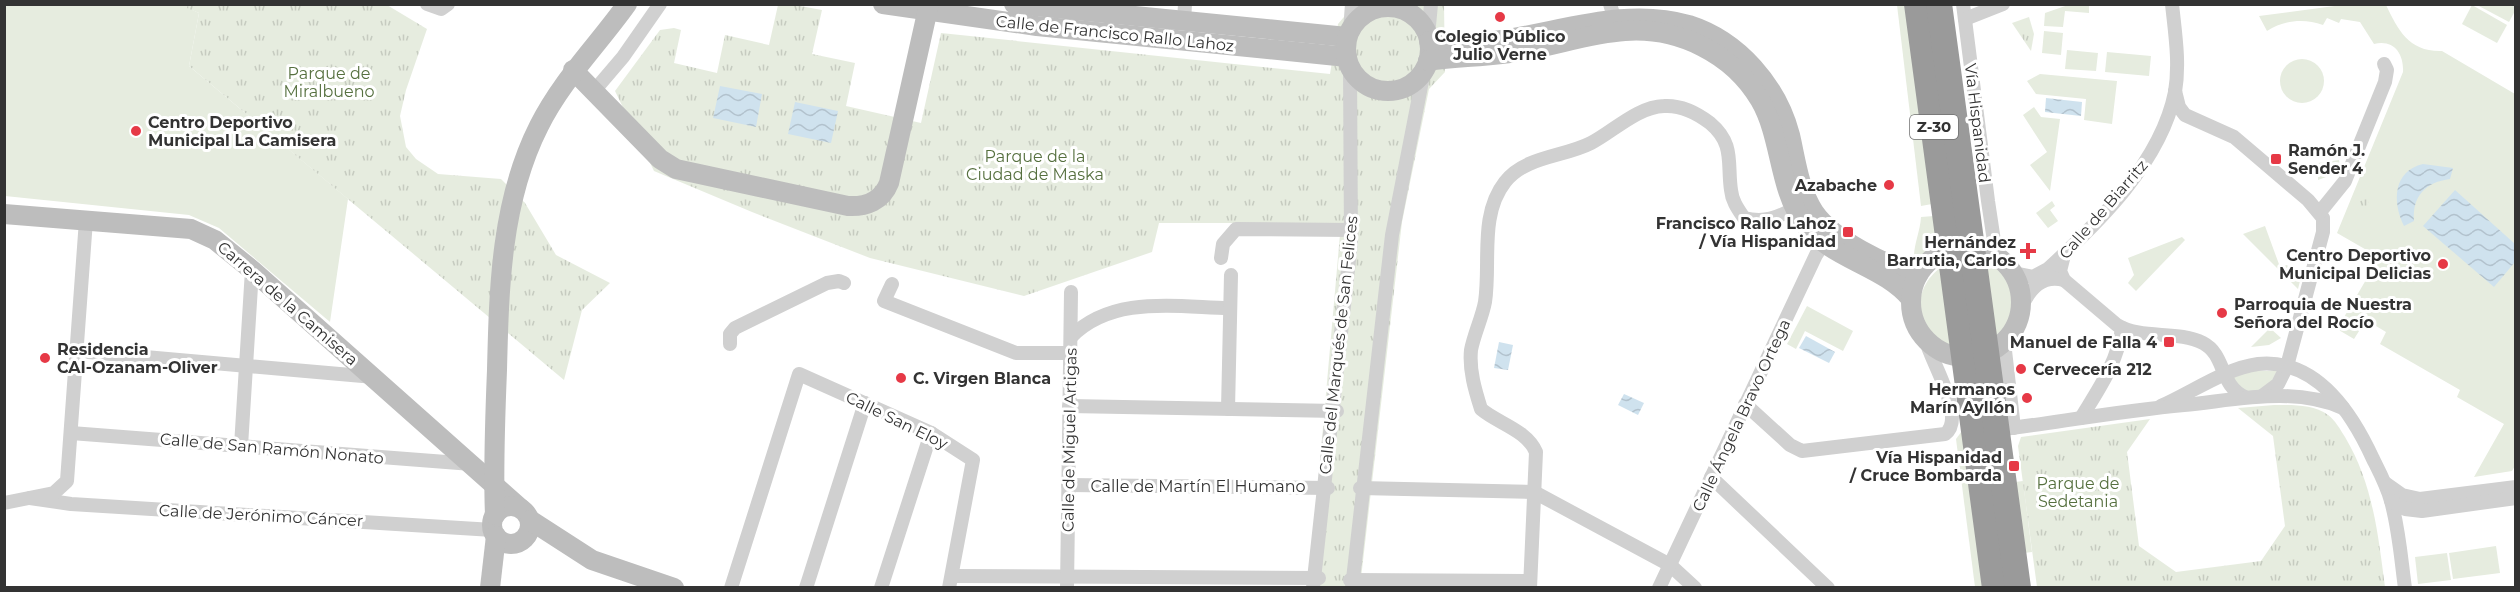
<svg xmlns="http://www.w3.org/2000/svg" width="2520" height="592" font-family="Montserrat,sans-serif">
  <defs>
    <pattern id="park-tufts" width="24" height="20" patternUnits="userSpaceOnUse" patternTransform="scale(1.5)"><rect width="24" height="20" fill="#e6ecdf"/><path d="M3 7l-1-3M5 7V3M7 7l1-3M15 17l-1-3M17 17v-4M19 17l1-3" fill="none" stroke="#c6cbc0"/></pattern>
    <pattern id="water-waves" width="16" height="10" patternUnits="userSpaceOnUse" patternTransform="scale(1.5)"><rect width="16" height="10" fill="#cfe2ee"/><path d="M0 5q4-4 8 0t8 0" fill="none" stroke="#b2c2cd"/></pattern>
  </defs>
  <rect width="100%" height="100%" fill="#fff"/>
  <g fill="#e6ecdf">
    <path d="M2071,4L2089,5V13L2065,11L2063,27L2044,26L2045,13Z"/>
    <path d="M5,5H188V8L199,13L189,66L348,199L330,322L219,228L189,215L5,196Z"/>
    <path d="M1897,5H1906L1932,204L1921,206Z"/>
    <path d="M2338,5H2386C2398,30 2409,52 2442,51L2515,94L2516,464L2512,471L2474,477L2504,424L2457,397L2460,390L2380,344L2386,332L2366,320L2354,339L2337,329L2373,268L2371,259L2377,256L2337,233L2403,72C2404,54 2394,39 2374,44L2360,22L2341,19L2339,23L2327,18L2323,25C2304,18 2284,20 2267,31L2259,16L2342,5Z"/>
    <path d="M2472,5L2507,25L2497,43L2462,24Z"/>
    <path d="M2477,5H2515V11L2509,22Z"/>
    <path d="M2044,31L2063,33L2061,55L2042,53Z"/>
    <path d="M2067,50L2098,53L2096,71L2065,69Z"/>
    <path d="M2107,52L2151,56L2149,76L2105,72Z"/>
    <circle cx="2302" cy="81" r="22"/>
    <path d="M2040,74L2117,81L2112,124L2084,120L2086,99L2036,94L2027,81Z"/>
    <path d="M2034,107L2041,117L2060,119L2050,191L2030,165L2047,152L2023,115Z"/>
    <path d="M2339,160L2340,169L2334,174L2318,180V163Z"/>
    <path d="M2052,201L2055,206L2050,210L2058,221L2048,228L2036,213Z"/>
    <path d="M1934,216C1936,234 1937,256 1914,261C1913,245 1920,233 1921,217Z"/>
    <path d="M2265,226L2280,267L2287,265L2300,281L2298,289L2243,234Z"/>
    <path d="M2182,237L2185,240L2136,291L2128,283L2134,275L2128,258Z"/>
    <path d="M1985,263C1991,265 1998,267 2003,271C2023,291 2017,324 1996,339Z"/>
    <path d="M1943,266L1954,350C1914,336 1908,289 1943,266Z"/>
    <path d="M1807,306L1853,331L1843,351L1805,331L1796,349L1787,344Z"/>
    <path d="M2270,328L2281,338L2269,345L2251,347Z"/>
    <path d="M2244,371H2277C2273,384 2258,398 2243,390C2238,387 2234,380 2231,375Z"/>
    <path d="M1962,431L1985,587H1975L1956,439Z"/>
    <path d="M2023,481L2032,552L2024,553L2015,482Z"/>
    <path d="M2496,546L2500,573L2453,579L2449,553Z"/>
    <path d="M2447,553L2451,580L2418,584L2415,557Z"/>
  </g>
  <g fill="url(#park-tufts)">
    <path d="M188,4L387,5L427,29L406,90L400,116L406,147L416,159L438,174L501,179L525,203L556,255L610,283L582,310L564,380L189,66L199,13L187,8Z"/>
    <path d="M778,5H795L822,10L812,54L855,63L846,106L921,123L941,33L1330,74L1338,24L1354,5H1444L1445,72L1429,89L1402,222L1360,587H1309L1341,223H1159L1152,252L1024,296L870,258L752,212L654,171L615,91L660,30L674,28L681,30L674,63L717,73L725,35L769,45Z"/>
    <path d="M2029,17L2034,34L2031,51L2012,23Z"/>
    <path d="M2362,182L2374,186L2366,209L2354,205Z"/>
    <path d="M2274,405C2292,405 2313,404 2328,415C2335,420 2340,429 2345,437C2373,484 2378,534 2385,587H2037L2018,446L2021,437L2150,419L2127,452L2139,546L2176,572L2261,561L2285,526L2273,436L2238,408Z"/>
  </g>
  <g fill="url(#water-waves)">
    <path d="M720,86L762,94L756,127L713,118Z"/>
    <path d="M2046,98L2082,102L2081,116L2045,112Z"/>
    <path d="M795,102L838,111L831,143L788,134Z"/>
    <path d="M2423,164L2453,168L2450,179C2426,182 2412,196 2414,221L2404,226C2392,202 2393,171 2423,164Z"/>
    <path d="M2455,190L2515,244V262L2494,287L2423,226Z"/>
    <path d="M1806,336L1835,352L1829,363L1799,348Z"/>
    <path d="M1499,342L1513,345L1508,370L1494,368Z"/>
    <path d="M1624,394L1644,403L1638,415L1618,405Z"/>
  </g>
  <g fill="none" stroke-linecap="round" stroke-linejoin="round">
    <g stroke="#d0d0d0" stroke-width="14">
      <path d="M427,4L441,9L448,4"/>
      <path d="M1610,4L1614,17L1620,24"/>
      <path d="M1963,4L1988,201L1994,241L2002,260"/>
      <path d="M1965,19L2003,4"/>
      <path d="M1184,22L1185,4"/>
      <path d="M1350,31L1352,4"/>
      <path d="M1428,36L1431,4"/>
      <path d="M594,91L623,57L660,4"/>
      <path d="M2175,91L2179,107L2185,115L2234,137L2308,200L2323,218V232L2287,366L2278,384L2262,396"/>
      <path d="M2320,212L2345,181L2385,82L2387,70L2384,64"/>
      <path d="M2064,255L2060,271L2064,280L2117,325C2142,340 2177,330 2203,343C2226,355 2219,385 2245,397"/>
      <path d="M1221,258L1223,244L1236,229L1351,230"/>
      <path d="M2014,273L2033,277L2048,269C2099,222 2161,162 2175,92C2180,63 2175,33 2172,4"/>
      <path d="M892,284L884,301L1016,353H1071"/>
      <path d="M2021,307C2030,289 2042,274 2064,280"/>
      <path d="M1071,337C1112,295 1176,307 1229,308"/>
      <path d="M2004,342L2014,428"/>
      <path d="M730,344V334L735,328L827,283L839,281L844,283"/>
      <path d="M77,351L374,377"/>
      <path d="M1745,404L1790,445L1802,451L1945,434C1967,418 1931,362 1926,341"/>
      <path d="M1069,406L1337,411"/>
      <path d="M2161,406C2191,393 2226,368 2258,364C2317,358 2352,413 2373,459C2380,473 2387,486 2391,501C2399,529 2401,559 2405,588"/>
      <path d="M1228,409L1231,275"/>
      <path d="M2081,418C2098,390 2118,362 2122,328"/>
      <path d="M1997,430C2059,422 2121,411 2184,405C2236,400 2293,386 2343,408"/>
      <path d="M71,433L472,464"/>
      <path d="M241,446L252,270"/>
      <path d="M1711,477L1828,588"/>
      <path d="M2385,483L2402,495L2420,499L2516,487"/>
      <path d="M1068,485L1328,488"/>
      <path d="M1360,488L1534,492L1670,565L1695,588"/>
      <path d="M30,498L71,504L493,530"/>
      <path d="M2391,501L2405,509L2422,511L2516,498"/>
      <path d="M4,503L54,493L67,481L86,220"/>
      <path d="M952,576L1319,578"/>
      <path d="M1350,580L1530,581"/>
      <path d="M731,588L799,374L931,433L973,460L949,588"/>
      <path d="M806,588L865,403"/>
      <path d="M881,588L931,433"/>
      <path d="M1067,588L1071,292"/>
      <path d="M1313,588L1351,242L1350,67"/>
      <path d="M1352,588L1392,235L1424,71"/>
      <path d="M1530,588L1536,452C1527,430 1497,423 1481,409C1475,390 1469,370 1471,350C1474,334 1482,318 1485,302C1491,263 1479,215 1505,182C1525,156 1564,157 1591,143C1614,131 1637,107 1664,106C1680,105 1697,113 1710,123C1735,144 1727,163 1731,190C1732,201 1738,209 1744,218C1764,223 1777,218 1795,208"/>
      <path d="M1659,588L1816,255L1824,243"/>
    </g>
    <g stroke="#bdbdbd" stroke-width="20">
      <path d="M883,4L1037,26L1347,57"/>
      <path d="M1014,4L1347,37"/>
      <circle cx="1388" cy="49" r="42"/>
      <path d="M1429,41C1518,55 1602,0 1689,25C1739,41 1777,86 1790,135C1796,161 1799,189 1814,212C1833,240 1886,265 1918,275"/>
      <path d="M1428,61C1461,56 1494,57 1527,50C1560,44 1593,33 1625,31C1679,27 1733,54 1760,100C1782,138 1778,188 1804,223C1831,260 1883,265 1911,299"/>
      <path d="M573,70L660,159L676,169L848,206C866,207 882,201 889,183L929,4"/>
      <path d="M4,214L191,229L215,240L252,270L520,508"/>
      <circle cx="1966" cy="302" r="55"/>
      <circle cx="511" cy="525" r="19"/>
      <path d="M495,515C493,467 495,419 497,370C499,287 501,201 539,126C562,80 597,46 627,4"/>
      <path d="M530,520L592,560L674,588"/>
      <path d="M490,588L496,536"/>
    </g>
    <g stroke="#9a9a9a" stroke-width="26">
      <path d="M1917,4L1995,588"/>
      <path d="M1939,4L2018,588"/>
    </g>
  </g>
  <g fill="#e63946" stroke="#fff" stroke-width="2">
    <circle cx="1500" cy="17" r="6"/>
    <circle cx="136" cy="131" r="6"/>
    <rect x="2270" y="153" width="12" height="12" rx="3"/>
    <circle cx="1889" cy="185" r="6"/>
    <rect x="1842" y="226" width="12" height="12" rx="3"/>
    <path d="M2025 242h6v6h6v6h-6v6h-6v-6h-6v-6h6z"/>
    <circle cx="2443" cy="264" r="6"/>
    <circle cx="2222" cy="313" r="6"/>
    <rect x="2163" y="336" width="12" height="12" rx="3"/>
    <circle cx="45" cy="358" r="6"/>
    <circle cx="2021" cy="369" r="6"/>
    <circle cx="901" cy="378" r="6"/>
    <circle cx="2027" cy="398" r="6"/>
    <rect x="2008" y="460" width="12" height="12" rx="3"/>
  </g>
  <g text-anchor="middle" stroke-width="6" stroke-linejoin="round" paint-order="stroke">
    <rect fill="#fff" stroke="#707070" stroke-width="1.5" x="1910" y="115" width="48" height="24" rx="4.5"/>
    <g font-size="15" font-weight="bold" fill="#333">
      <text x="1934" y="132">Z-30</text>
    </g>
    <g font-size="16" fill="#333" stroke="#fff">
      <text transform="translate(1115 33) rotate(6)" y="6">Calle de Francisco Rallo Lahoz</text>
      <text transform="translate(1978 123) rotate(83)" y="6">Vía Hispanidad</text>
      <text transform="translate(2103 209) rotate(-49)" y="6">Calle de Biarritz</text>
      <text transform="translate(288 303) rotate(41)" y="6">Carrera de la Camisera</text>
      <text transform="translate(1338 345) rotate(-84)" y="6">Calle del Marqués de San Felices</text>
      <text transform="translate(1741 415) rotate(-65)" y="6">Calle Ángela Bravo Ortega</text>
      <text transform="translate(897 420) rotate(26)" y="6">Calle San Eloy</text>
      <text transform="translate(1069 440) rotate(-89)" y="6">Calle de Miguel Artigas</text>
      <text transform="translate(272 448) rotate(5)" y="6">Calle de San Ramón Nonato</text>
      <text x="1198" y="492">Calle de Martín El Humano</text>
      <text transform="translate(261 515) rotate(3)" y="6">Calle de Jerónimo Cáncer</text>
    </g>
    <g font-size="16" font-weight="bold" fill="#333" stroke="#fff" text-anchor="end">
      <text x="1500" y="42" text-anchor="middle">Colegio Público<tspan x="1500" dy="18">Julio Verne</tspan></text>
      <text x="148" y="128" text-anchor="start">Centro Deportivo<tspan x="148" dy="18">Municipal La Camisera</tspan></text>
      <text x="2288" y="156" text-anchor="start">Ramón J.<tspan x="2288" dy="18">Sender 4</tspan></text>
      <text x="1877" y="191">Azabache</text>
      <text x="1836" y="229">Francisco Rallo Lahoz<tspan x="1836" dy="18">/ Vía Hispanidad</tspan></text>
      <text x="2016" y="248">Hernández<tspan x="2016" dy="18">Barrutia, Carlos</tspan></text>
      <text x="2431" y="261">Centro Deportivo<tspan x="2431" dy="18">Municipal Delicias</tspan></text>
      <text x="2234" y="310" text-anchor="start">Parroquia de Nuestra<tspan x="2234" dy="18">Señora del Rocío</tspan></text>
      <text x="2157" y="348">Manuel de Falla 4</text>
      <text x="57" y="355" text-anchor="start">Residencia<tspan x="57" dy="18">CAI-Ozanam-Oliver</tspan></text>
      <text x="2033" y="375" text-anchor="start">Cervecería 212</text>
      <text x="913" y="384" text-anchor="start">C. Virgen Blanca</text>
      <text x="2015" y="395">Hermanos<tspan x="2015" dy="18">Marín Ayllón</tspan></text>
      <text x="2002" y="463">Vía Hispanidad<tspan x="2002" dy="18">/ Cruce Bombarda</tspan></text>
    </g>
    <g font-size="16" fill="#56703f" stroke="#fff">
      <text x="329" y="79">Parque de<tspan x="329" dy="18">Miralbueno</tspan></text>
      <text x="1035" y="162">Parque de la<tspan x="1035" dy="18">Ciudad de Maska</tspan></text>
      <text x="2078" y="489">Parque de<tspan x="2078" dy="18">Sedetania</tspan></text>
    </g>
  </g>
  <rect width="2520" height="592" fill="none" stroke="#333333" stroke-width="12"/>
</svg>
